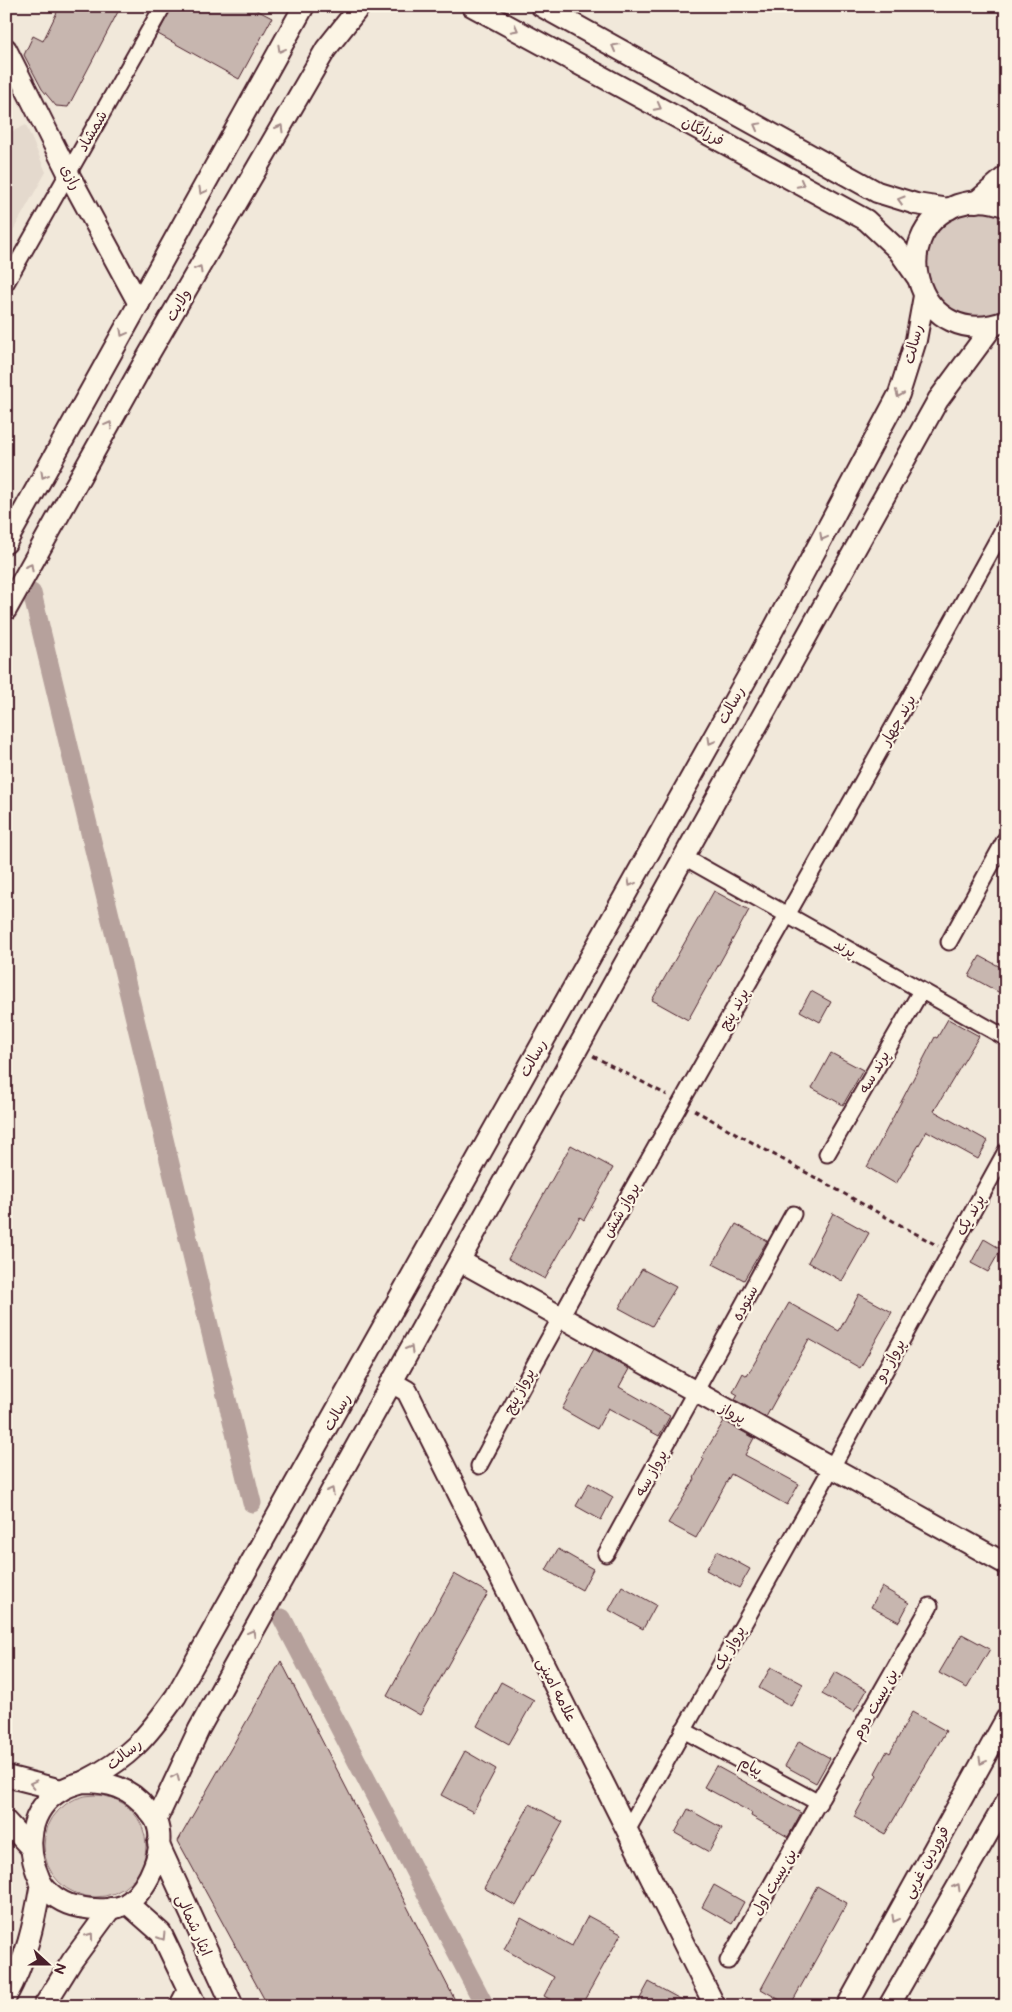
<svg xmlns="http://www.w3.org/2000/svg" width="1012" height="2012" font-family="'Balsamiq Sans','Playpen Sans Arabic',sans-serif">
  <rect width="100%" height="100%" fill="#f1e8da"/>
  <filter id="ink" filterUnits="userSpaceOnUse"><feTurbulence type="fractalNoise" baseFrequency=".02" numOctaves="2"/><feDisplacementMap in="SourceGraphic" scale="10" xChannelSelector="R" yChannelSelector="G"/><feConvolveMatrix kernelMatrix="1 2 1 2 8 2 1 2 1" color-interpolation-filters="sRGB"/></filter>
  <g filter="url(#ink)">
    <path fill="#e4d9cd" d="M26,125L46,172L6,243V149L11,146L7,134Z"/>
    <g fill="#d8cac0" stroke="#917476">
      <path d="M984,210L1006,218V310C950,346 890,259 948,222C961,214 969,211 984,210Z"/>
      <circle cx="95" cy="1846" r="51"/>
    </g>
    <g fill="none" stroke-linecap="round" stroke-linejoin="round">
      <g stroke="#b6a19c" stroke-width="19">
        <path d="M32,593L252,1503"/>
        <path d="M282,1618L485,2006"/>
      </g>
    </g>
    <g fill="#c7b6af" stroke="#4a1f2b">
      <path d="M60,6H121L68,107L56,106L42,89L24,55L33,36L43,41Z"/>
      <path d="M172,6H249L272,18L239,79L158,34Z"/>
      <path d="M714,891L749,910L688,1020L652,1000Z"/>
      <path d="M980,956L1006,970V986L1002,994L969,976Z"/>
      <path d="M811,991L831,1002L820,1022L800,1011Z"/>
      <path d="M948,1019L979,1036L934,1111L988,1141L978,1159L927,1131L896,1184L867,1167L935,1037L937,1038Z"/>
      <path d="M831,1053L863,1070L843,1105L812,1088Z"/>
      <path d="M571,1145L613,1168L584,1220L580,1217L545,1279L508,1259Z"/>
      <path d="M833,1213L869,1233L842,1281L808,1262Z"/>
      <path d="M736,1224L767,1241L744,1280L713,1264Z"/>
      <path d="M984,1239L1001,1249L988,1272L971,1263Z"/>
      <path d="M642,1269L676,1287L652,1326L619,1308Z"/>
      <path d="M859,1294L892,1312L860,1368L809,1339L766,1417L735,1400L738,1395L733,1392L743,1373L747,1376L789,1303L839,1331Z"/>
      <path d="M594,1349L629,1369L619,1387L670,1416L659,1436L608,1408L597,1429L562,1409Z"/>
      <path d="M724,1421L754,1438L745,1455L799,1484L787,1505L731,1474L696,1538L668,1523L695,1479L694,1478L704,1459L702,1457Z"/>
      <path d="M589,1483L613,1497L601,1520L576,1506Z"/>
      <path d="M558,1549L593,1569L582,1590L546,1570Z"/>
      <path d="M717,1551L750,1569L739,1588L706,1570Z"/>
      <path d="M454,1574L488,1593L420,1715L387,1696Z"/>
      <path d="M622,1586L656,1605L643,1629L609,1610Z"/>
      <path d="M882,1587L909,1603L899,1622L871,1607Z"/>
      <path d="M962,1634L990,1649L967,1688L939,1673Z"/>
      <path d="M281,1661L367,1828L458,2006H268L178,1841Z"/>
      <path d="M771,1667L803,1684L791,1706L759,1688Z"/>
      <path d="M835,1672L867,1690L854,1712L822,1694Z"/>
      <path d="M501,1682L534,1700L509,1744L477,1726Z"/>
      <path d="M912,1712L946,1731L885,1834L854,1817L877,1775L875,1773L887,1751L890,1753Z"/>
      <path d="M799,1741L830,1758L816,1783L785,1766Z"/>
      <path d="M465,1751L496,1769L473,1812L441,1795Z"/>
      <path d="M716,1766L801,1813L788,1837L751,1816L752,1813L704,1787Z"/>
      <path d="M530,1804L563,1822L516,1906L484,1888Z"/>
      <path d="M688,1809L722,1828L709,1852L675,1833Z"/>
      <path d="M714,1885L744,1902L732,1924L702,1907Z"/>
      <path d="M817,1886L847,1903L790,2006L761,1989Z"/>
      <path d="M588,1916L621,1934L581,2006H561L544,1996L554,1977L504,1949L521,1918L572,1946Z"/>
      <path d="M649,1982L693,2006H636Z"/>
    </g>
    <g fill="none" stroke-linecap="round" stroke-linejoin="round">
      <g stroke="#4a1f2b" stroke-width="19">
        <g id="street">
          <path d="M6,283L163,6"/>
          <path d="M684,857L1006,1038"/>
          <path d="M949,942L1006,838"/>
          <path d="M827,1154L921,991"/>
          <path d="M479,1466C650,1150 833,840 1006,524"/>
          <path d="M606,1554L793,1214"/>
          <path d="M683,1730L819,1803"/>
          <path d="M628,1829L832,1467L1006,1151"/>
          <path d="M728,1961L930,1606"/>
          <path d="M177,2006L187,1987"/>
        </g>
      </g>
      <g stroke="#4a1f2b" stroke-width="24">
        <g id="secondary">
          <path d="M472,6L866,220L898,250L917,277"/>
          <path d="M541,6L877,192L916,204L949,209"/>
          <path d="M6,49L68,173L139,304"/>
          <path d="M976,202L1006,176"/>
          <path d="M1006,207C991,200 973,200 957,205C881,234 920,354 1006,321"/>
          <path d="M6,543L304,6"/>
          <path d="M6,610L142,366L326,49L360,6"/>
          <path d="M460,1261L1006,1564"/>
          <path d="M391,1382L407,1391L715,2006"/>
          <path d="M6,1776L61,1790"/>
          <path d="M83,1782C130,1758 146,1738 176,1696L757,660L899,394L916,340L924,296"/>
          <path d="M83,1782C108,1782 130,1787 147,1809C149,1812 154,1817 156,1821C167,1847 149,1887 128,1903C116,1911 93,1910 79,1907C65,1905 46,1894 40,1880C25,1848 28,1809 62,1790C68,1786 76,1784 83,1782Z"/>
          <path d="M6,1821L29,1846"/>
          <path d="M156,1821L199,1729L938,400L992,327"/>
          <path d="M158,1843L233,2006"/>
          <path d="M127,1903L161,1933L196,2006"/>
          <path d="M6,1997C26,1960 34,1925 41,1883"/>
          <path d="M44,2006L72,1961L111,1908"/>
          <path d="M847,2006L1006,1719"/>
          <path d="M889,2006L1006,1802"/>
        </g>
      </g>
      <g stroke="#4a1f2b" stroke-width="3" stroke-dasharray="5 4" stroke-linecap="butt">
        <path d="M593,1056L667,1095"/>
        <path d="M694,1110L938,1246"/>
      </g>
      <use href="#street" stroke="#fcf5e5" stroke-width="15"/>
      <use href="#secondary" stroke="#fcf5e5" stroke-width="20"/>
    </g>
    <defs><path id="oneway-chevron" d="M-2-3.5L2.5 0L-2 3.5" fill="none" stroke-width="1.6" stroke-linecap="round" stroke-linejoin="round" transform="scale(1.25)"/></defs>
    <g stroke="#a38a88">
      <use href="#oneway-chevron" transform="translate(515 29) rotate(28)"/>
      <use href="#oneway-chevron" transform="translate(615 47) rotate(-151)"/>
      <use href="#oneway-chevron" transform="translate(281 49) rotate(119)"/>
      <use href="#oneway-chevron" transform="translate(658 107) rotate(28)"/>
      <use href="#oneway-chevron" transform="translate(757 126) rotate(-151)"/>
      <use href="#oneway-chevron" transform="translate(280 128) rotate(-60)"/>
      <use href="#oneway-chevron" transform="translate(801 184) rotate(28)"/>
      <use href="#oneway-chevron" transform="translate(202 191) rotate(119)"/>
      <use href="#oneway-chevron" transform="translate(901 200) rotate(-163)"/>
      <use href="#oneway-chevron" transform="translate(199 269) rotate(-60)"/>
      <use href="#oneway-chevron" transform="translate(123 333) rotate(119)"/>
      <use href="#oneway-chevron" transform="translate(899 394) rotate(112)"/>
      <use href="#oneway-chevron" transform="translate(109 425) rotate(-61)"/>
      <use href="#oneway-chevron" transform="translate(44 475) rotate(119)"/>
      <use href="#oneway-chevron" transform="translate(823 537) rotate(118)"/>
      <use href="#oneway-chevron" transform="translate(30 567) rotate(-61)"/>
      <use href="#oneway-chevron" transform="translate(711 741) rotate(119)"/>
      <use href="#oneway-chevron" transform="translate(631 883) rotate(119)"/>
      <use href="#oneway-chevron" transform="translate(410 1349) rotate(-60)"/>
      <use href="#oneway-chevron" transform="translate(331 1491) rotate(-61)"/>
      <use href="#oneway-chevron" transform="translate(252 1633) rotate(-61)"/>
      <use href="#oneway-chevron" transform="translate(982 1761) rotate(119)"/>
      <use href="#oneway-chevron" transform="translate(176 1777) rotate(-66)"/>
      <use href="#oneway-chevron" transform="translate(33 1784) rotate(-167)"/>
      <use href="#oneway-chevron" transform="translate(957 1887) rotate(-60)"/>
      <use href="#oneway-chevron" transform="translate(895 1919) rotate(119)"/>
      <use href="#oneway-chevron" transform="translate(90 1936) rotate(-54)"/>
      <use href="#oneway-chevron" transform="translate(162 1937) rotate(58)"/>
    </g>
  </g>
  <g text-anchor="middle" stroke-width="4.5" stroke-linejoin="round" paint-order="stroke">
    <g font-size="15" fill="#4a1f2b" stroke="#fcf5e5">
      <text transform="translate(92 131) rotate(-60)" y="5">شمشاد</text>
      <text transform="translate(703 131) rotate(28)" y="5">فرزانگان</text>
      <text transform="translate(71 177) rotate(62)" y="5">رازی</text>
      <text transform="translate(178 305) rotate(-60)" y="5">ولایت</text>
      <text transform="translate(913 344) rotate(-76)" y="5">رسالت</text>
      <text transform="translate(731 705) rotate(-61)" y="5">رسالت</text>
      <text transform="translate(898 720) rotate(-60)" y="5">پرند چهار</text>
      <text transform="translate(845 948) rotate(29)" y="5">پرند</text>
      <text transform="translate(734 1009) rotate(-61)" y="5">پرند پنج</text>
      <text transform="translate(533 1058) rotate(-61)" y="5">رسالت</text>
      <text transform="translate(874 1072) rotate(-60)" y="5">پرند سه</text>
      <text transform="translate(621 1210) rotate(-60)" y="5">پرواز شش</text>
      <text transform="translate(970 1215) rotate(-61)" y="5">پرند یک</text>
      <text transform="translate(745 1303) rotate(-62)" y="5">ستوده</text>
      <text transform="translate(890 1360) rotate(-61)" y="5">پرواز دو</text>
      <text transform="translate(519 1391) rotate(-62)" y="5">پرواز پنج</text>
      <text transform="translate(337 1412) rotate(-60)" y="5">رسالت</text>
      <text transform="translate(733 1413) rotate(29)" y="5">پرواز</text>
      <text transform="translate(651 1473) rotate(-61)" y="5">پرواز سه</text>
      <text transform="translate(729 1648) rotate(-60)" y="5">پرواز یک</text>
      <text transform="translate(557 1690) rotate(63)" y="5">علامه امینی</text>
      <text transform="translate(875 1704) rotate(-61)" y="5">بن بست دوم</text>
      <text transform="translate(124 1754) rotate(-39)" y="5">رسالت</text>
      <text transform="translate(751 1766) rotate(28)" y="5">پیام</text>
      <text transform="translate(926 1862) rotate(-61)" y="5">فروردین غربی</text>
      <text transform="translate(774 1882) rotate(-60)" y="5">بن بست اول</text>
      <text transform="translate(194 1925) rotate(66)" y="5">ایثار شمالی</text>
    </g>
  </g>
  <rect width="1012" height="2012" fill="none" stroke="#fcf5e5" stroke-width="25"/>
  <rect x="12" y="12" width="987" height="1987" fill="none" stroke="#4a1f2b" stroke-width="2" filter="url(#ink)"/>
  <g transform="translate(48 1964) rotate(111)" stroke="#fcf5e5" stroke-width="4" paint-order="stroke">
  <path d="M0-4L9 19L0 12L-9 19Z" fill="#4a1f2b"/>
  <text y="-8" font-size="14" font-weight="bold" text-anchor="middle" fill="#4a1f2b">N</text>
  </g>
</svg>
